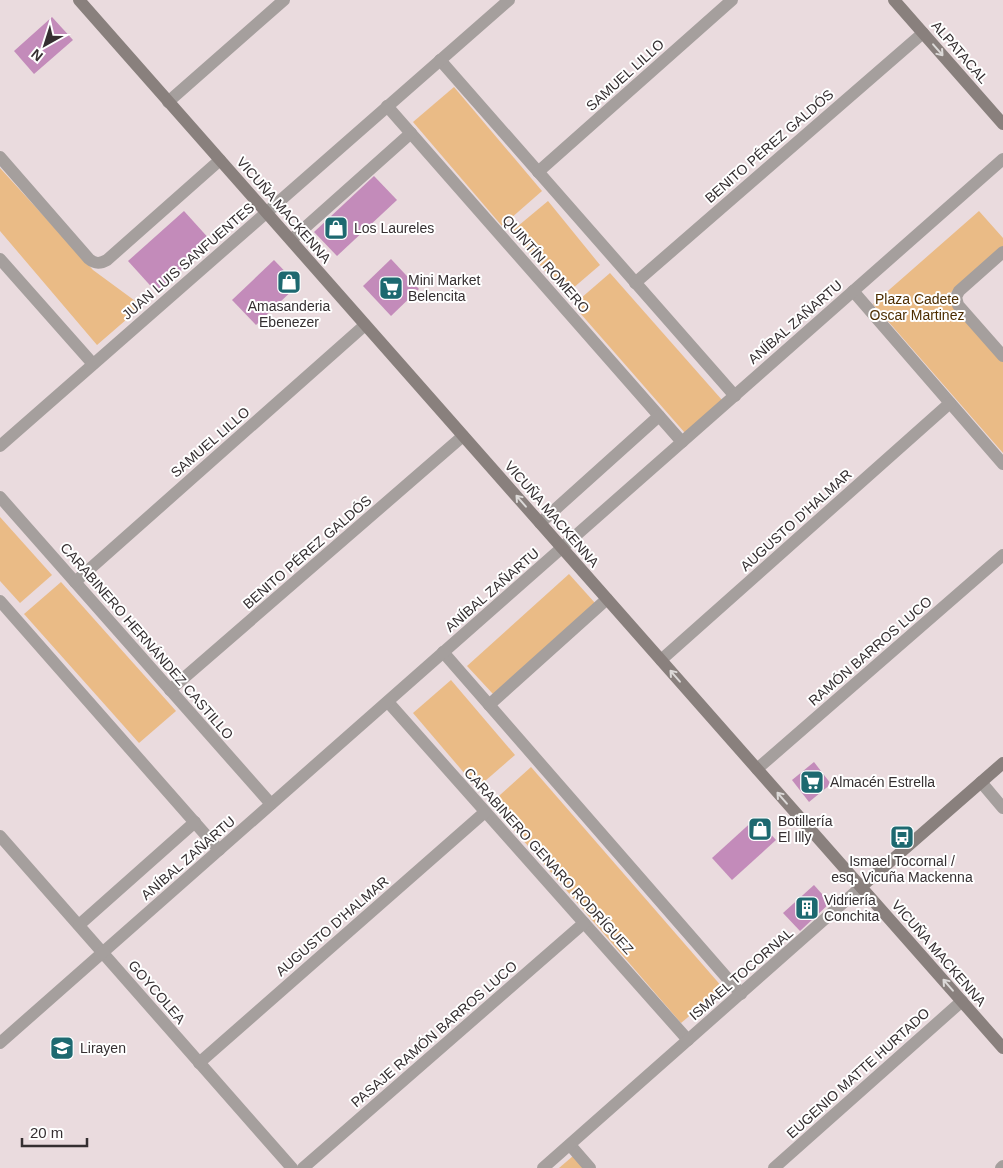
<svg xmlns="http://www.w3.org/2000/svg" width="1003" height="1168" font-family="Helvetica,sans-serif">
  <rect width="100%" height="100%" fill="#eadbde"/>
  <g fill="#eabb86">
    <path d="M454,87L542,191L502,226L413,122Z"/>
    <path d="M0,168L93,270L142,306L97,345L0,231Z"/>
    <path d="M548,201L600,265L565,295L512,231Z"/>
    <path d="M979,211L1003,238V247L947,296L1003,361V453L873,304Z"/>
    <path d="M610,273L722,400L685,433L573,305Z"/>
    <path d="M0,517L52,575L20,603L0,581Z"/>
    <path d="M569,574L595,603L493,694L467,666Z"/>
    <path d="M61,582L176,711L139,743L24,614Z"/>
    <path d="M451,680L515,755L477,788L413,713Z"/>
    <path d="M531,767L723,988L681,1023L491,803Z"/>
    <path d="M573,1156L583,1168H559Z"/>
  </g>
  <g fill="#c38bba">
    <path d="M52,17L73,40L34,74L14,51Z"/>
    <path d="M374,176L397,200L337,256L314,232Z"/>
    <path d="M184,211L212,242L157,293L128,261Z"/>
    <path d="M391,259L419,289L391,316L363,286Z"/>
    <path d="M274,260L298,285L256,325L232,300Z"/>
    <path d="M814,762L831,784L809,802L792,780Z"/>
    <path d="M756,818L776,840L732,880L712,858Z"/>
    <path d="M814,885L830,903L800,931L783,913Z"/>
  </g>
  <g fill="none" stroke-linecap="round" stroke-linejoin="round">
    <g stroke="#a59f9d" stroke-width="12">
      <path d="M440,60L735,396"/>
      <path d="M168,102L284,0"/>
      <path d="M387,106L682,442"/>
      <path d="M0,157L89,259C95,264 100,264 107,260L220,160"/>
      <path d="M538,172L732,0"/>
      <path d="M291,240L411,133"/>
      <path d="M1003,252L959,291L956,297L958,305L1003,356"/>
      <path d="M0,259L93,364"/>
      <path d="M635,283L923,33"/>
      <path d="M853,291L1003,464"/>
      <path d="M0,446L509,0"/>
      <path d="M0,497L271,804"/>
      <path d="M540,523L659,416"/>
      <path d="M75,582L365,325"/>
      <path d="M0,601L219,850"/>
      <path d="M443,652L741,994"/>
      <path d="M661,660L950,403"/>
      <path d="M170,690L463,436"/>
      <path d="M388,702L688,1040"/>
      <path d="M489,705L607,599"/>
      <path d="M757,769L1003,555"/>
      <path d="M981,782L1003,808"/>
      <path d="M0,836L292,1168"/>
      <path d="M79,925L195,822"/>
      <path d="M0,1043L1003,159"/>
      <path d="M199,1063L485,812"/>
      <path d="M570,1145L590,1168"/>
      <path d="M303,1168L584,923"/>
      <path d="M543,1168L861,887"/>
      <path d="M774,1168L962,1001"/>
      <path d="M1001,1168L1003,1166"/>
    </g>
    <g stroke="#89807d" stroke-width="12">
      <path d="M79,0L1003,1048"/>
      <path d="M894,0L1003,124"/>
      <path d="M861,887L1003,763"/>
    </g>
  </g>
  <defs><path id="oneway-shaft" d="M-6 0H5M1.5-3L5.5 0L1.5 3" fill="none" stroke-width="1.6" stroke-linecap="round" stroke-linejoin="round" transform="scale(1.25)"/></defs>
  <g stroke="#dcd9d8">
    <use href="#oneway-shaft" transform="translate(938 50) rotate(49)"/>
    <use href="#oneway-shaft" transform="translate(521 501) rotate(-131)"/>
    <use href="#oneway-shaft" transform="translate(675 676) rotate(-131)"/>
    <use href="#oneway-shaft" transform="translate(782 798) rotate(-131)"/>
    <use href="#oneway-shaft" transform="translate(948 985) rotate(-131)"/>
  </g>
  <defs>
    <g id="shop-square" transform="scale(1.25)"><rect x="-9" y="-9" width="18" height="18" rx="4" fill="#1d6970" stroke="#fff"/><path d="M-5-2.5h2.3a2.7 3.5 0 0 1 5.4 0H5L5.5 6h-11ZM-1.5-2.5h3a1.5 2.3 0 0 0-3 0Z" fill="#fff"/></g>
    <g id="supermarket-square" transform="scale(1.25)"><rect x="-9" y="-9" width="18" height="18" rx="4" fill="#1d6970" stroke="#fff"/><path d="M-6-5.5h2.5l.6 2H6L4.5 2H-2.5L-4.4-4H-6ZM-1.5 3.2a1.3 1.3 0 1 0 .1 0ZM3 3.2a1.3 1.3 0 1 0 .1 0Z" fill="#fff"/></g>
    <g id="bus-square" transform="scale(1.25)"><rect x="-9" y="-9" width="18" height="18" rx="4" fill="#1d6970" stroke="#fff"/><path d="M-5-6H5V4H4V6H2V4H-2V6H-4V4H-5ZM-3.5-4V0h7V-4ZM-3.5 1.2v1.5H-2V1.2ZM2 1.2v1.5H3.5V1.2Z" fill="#fff"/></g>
    <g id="building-square" transform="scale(1.25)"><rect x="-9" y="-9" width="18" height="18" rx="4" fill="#1d6970" stroke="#fff"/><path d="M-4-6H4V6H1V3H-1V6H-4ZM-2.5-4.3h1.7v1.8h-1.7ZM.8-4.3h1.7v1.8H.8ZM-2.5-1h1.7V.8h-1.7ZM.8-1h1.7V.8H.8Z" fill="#fff"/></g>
    <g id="school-square" transform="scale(1.25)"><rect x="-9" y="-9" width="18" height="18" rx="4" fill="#1d6970" stroke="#fff"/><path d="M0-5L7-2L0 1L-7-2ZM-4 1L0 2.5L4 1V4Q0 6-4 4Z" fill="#fff"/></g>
  </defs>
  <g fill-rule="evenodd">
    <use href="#shop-square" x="336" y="228"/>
    <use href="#shop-square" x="289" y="282"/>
    <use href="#supermarket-square" x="391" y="288"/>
    <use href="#supermarket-square" x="812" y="782"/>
    <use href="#shop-square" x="760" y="829"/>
    <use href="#bus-square" x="902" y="837"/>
    <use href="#building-square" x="807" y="908"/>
    <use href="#school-square" x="62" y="1048"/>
  </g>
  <g text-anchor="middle" stroke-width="4" stroke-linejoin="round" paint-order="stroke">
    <g font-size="14" fill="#352f31" stroke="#fff">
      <text transform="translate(960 52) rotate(49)" y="5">ALPATACAL</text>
      <text transform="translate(625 75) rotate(-42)" y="5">SAMUEL LILLO</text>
      <text transform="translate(769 146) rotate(-41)" y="5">BENITO PÉREZ GALDÓS</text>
      <text transform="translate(284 210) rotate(49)" y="5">VICUÑA MACKENNA</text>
      <text transform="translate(188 261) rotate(-41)" y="5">JUAN LUIS SANFUENTES</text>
      <text transform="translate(546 264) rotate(49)" y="5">QUINTÍN ROMERO</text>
      <text transform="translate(795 322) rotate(-41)" y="5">ANÍBAL ZAÑARTU</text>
      <text transform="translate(210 442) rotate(-41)" y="5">SAMUEL LILLO</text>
      <text transform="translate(552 514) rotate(49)" y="5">VICUÑA MACKENNA</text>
      <text transform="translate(796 520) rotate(-42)" y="5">AUGUSTO D'HALMAR</text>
      <text transform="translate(307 552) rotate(-41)" y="5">BENITO PÉREZ GALDÓS</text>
      <text transform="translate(492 590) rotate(-41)" y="5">ANÍBAL ZAÑARTU</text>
      <text transform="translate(147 641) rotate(49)" y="5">CARABINERO HERNÁNDEZ CASTILLO</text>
      <text transform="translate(870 651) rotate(-41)" y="5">RAMÓN BARROS LUCO</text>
      <text transform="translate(188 858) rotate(-41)" y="5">ANÍBAL ZAÑARTU</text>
      <text transform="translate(549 861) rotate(48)" y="5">CARABINERO GENARO RODRÍGUEZ</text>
      <text transform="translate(332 926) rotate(-41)" y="5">AUGUSTO D'HALMAR</text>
      <text transform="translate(939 953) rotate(49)" y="5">VICUÑA MACKENNA</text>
      <text transform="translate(741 974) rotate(-41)" y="5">ISMAEL TOCORNAL</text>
      <text transform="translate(157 992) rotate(49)" y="5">GOYCOLEA</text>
      <text transform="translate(434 1034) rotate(-41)" y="5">PASAJE RAMÓN BARROS LUCO</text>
      <text transform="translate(858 1073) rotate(-42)" y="5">EUGENIO MATTE HURTADO</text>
    </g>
    <g font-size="14" fill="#352f31" stroke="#fff" text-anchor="start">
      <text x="354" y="233">Los Laureles</text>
      <text x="408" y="285">Mini Market<tspan x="408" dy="16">Belencita</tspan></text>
      <text x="289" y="311" text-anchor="middle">Amasanderia<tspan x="289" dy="16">Ebenezer</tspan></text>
      <text x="830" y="787">Almacén Estrella</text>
      <text x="778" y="826">Botillería<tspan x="778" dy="16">El Illy</tspan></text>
      <text x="902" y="866" text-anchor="middle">Ismael Tocornal /<tspan x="902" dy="16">esq. Vicuña Mackenna</tspan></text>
      <text x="824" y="905">Vidriería<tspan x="824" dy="16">Conchita</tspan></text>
      <text x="80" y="1053">Lirayen</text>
    </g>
    <g font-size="14" fill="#4d2d00" stroke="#fff">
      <text x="917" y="304">Plaza Cadete<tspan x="917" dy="16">Oscar Martinez</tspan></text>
    </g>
  </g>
  <g transform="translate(45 45) rotate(219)" stroke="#ffffff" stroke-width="4" paint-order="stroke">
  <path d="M0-4L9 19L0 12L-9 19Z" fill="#352f31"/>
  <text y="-8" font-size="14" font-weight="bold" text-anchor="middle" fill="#352f31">N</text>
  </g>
  <path d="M22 1138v8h65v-8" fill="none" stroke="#352f31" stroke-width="2.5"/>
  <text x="30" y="1138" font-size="15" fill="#352f31" stroke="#ffffff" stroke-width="4" paint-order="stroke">20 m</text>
</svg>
